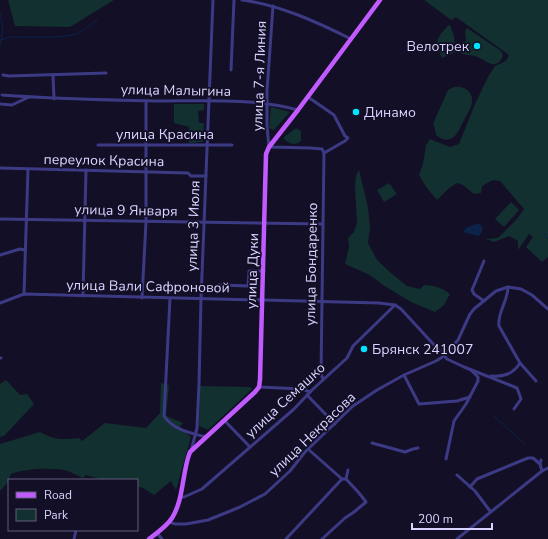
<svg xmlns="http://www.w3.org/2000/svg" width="548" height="539" font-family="'Nunito Sans',sans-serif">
  <rect width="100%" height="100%" fill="#130f26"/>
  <g fill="#12302f">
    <path d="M8,0H114L70,27L15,26Z"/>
    <path d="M424,0H548V257L542,262L526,247L533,237L529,234L518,250V241L509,236L494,242L486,239L498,238L517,219L524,209L500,181L493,180L482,186L481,193L474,194L463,185L457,183L448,189L437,200L426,187L419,175L423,164L426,145L430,139L450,147L459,144L475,104L488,77L495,66L506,61L509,55L456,17L451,20Z"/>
    <path d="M449,25H450L454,36L455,52L442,58C434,41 436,38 449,25Z"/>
    <path d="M467,28L501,51L503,56C495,73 486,59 475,56C471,55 466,55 462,54L459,50L462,42L466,41L465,31Z"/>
    <path d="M454,87C464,85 474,92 472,103C471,108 467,114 464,120C458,132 452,148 436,135L434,125L433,124L448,90Z"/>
    <path d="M174,104H204V110L198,111L199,123H204L203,142L189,143V127L174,123Z"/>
    <path d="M271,107L290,112L274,130L269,128Z"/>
    <path d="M296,128L301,131V141C295,146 289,144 284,139V137Z"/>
    <path d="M359,170L368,207L370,228L368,243L377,260L391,273L407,286L420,289L424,285C433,285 443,288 450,294L444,305L435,312L411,302L383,285L370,275L345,264L349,247L348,238L354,232L357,223L355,188L356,176Z"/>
    <path d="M389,183L397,194L384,202L377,190Z"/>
    <path d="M511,202L519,210L504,227L495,219Z"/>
    <path d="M6,380L20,395L27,394L34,404L4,436L0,437V384Z"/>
    <path d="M161,383L169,385L166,416L183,423L179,428L191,437L176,490L171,481L154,495L145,489L137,486V480H103L86,475L83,478C78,476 73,473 68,471C55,467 23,469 11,474L7,483L0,491V444L40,432C54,440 62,440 79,438L82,441L105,423L146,428L160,413Z"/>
    <path d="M200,386L250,387L252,389L208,430L199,426Z"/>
  </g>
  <path fill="#0c2248" d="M476,224H480L483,229L480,235L478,236L463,232L466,228Z"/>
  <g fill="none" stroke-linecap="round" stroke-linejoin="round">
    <g stroke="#0c2248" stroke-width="1">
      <path d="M0,13L3,29L0,45"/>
      <path d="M1,40L10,37H59L78,34L98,19"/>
      <path d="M543,232L548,239"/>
      <path d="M494,416L525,444"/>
    </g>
    <g stroke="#3d3a85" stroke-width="3">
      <path d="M242,0C280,5 317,22 351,39"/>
      <path d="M273,6L267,91V126L269,147L311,148L322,149L324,153L321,374L323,379"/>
      <path d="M231,70L234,0"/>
      <path d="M3,75L9,76L106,73"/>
      <path d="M53,75L54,99"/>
      <path d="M2,95C54,99 106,100 158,101C201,101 257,98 298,110"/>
      <path d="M308,97L334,115L345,136L348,138L345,141L324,153"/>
      <path d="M0,104L12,105L29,97"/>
      <path d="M98,145H232"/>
      <path d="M0,168L188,173L191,176H206"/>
      <path d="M0,219L323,224"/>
      <path d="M0,255L20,249L25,250"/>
      <path d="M219,285L248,286L249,271H264"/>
      <path d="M508,287C508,301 497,313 499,326L520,363L536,381"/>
      <path d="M24,294L28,169"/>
      <path d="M83,296L86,170"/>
      <path d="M142,298L146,222V101"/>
      <path d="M170,298L164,416C173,430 191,433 206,437"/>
      <path d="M484,301L474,294L472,290L484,261"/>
      <path d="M0,303L24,294L379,303L395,305L401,309L447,359L464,367L517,388L521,399L514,409"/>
      <path d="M0,358H1"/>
      <path d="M404,375L419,404L457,401L470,397"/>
      <path d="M491,376C504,377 513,374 520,363"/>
      <path d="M259,387L302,389L310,392"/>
      <path d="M307,395L335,424"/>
      <path d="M224,420L250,447"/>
      <path d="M372,443L405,452L413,449L418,448"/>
      <path d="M308,449L342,479"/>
      <path d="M191,451L197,428L199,384L201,299L213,0"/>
      <path d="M446,459L454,421L466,404L478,381V377L471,370"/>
      <path d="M541,460L540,464L542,471"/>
      <path d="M457,475L475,491L490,511"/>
      <path d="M470,487L477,479L528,458H533L540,464"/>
      <path d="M180,497H184L202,489L294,409L312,390L347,358L353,346L395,305"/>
      <path d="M169,522L175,524H186L208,520L240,507L265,494L290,471L305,452L353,406L377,390L404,375L436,361L444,356L458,340L470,314L474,309L496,291L508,287L521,289L532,295L548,309"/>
      <path d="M157,533L162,539"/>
      <path d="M74,539L76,530"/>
      <path d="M286,539L342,479H346L348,470"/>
      <path d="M322,539L345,518L354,512L366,502L359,493L346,479"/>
      <path d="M457,539L542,471L548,468"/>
    </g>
    <path stroke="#c25bff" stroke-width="4.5" d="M149,539C157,533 167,526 172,518C184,499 182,472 190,452L255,392L259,387L260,380L266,154L269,147L298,110L380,0"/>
  </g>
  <g fill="#00e5ff" stroke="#130f26" stroke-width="1.5">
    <circle cx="477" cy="46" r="4"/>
    <circle cx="356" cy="112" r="4"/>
    <circle cx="364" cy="349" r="4"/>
  </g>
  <g text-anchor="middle" stroke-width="3.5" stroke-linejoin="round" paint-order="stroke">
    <g font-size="14" fill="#d9d4ff" stroke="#130f26" text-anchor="start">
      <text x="469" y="51" text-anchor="end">Велотрек</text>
      <text x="364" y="117">Динамо</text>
      <text x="372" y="354">Брянск 241007</text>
    </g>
    <g font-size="14" fill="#d9d4ff" stroke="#130f26">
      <text transform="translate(259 76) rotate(-88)" y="5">улица 7-я Линия</text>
      <text transform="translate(176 90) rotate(1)" y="5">улица Малыгина</text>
      <text x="165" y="139">улица Красина</text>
      <text transform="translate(104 160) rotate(1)" y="5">переулок Красина</text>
      <text transform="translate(126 210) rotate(1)" y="5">улица 9 Января</text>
      <text transform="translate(193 226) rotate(-88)" y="5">улица 3 Июля</text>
      <text transform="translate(311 264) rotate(-89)" y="5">улица Бондаренко</text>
      <text transform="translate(252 271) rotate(-88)" y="5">улица Дуки</text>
      <text transform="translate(148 286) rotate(1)" y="5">улица Вали Сафроновой</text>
      <text transform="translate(285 400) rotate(-43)" y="5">улица Семашко</text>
      <text transform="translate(312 434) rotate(-44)" y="5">улица Некрасова</text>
    </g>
  </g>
  <rect x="8" y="479" width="130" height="52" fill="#130f26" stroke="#625e7d"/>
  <rect x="16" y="492" width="20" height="6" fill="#c25bff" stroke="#625e7d"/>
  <text x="44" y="499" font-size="12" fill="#d9d4ff">Road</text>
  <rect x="16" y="509" width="20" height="12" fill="#12302f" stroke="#625e7d"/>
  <text x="44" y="519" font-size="12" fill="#d9d4ff">Park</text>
  <path d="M412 523v6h80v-6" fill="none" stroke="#d9d4ff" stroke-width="2"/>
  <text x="418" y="523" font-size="12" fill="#d9d4ff" stroke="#130f26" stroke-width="3" paint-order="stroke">200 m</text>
</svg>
